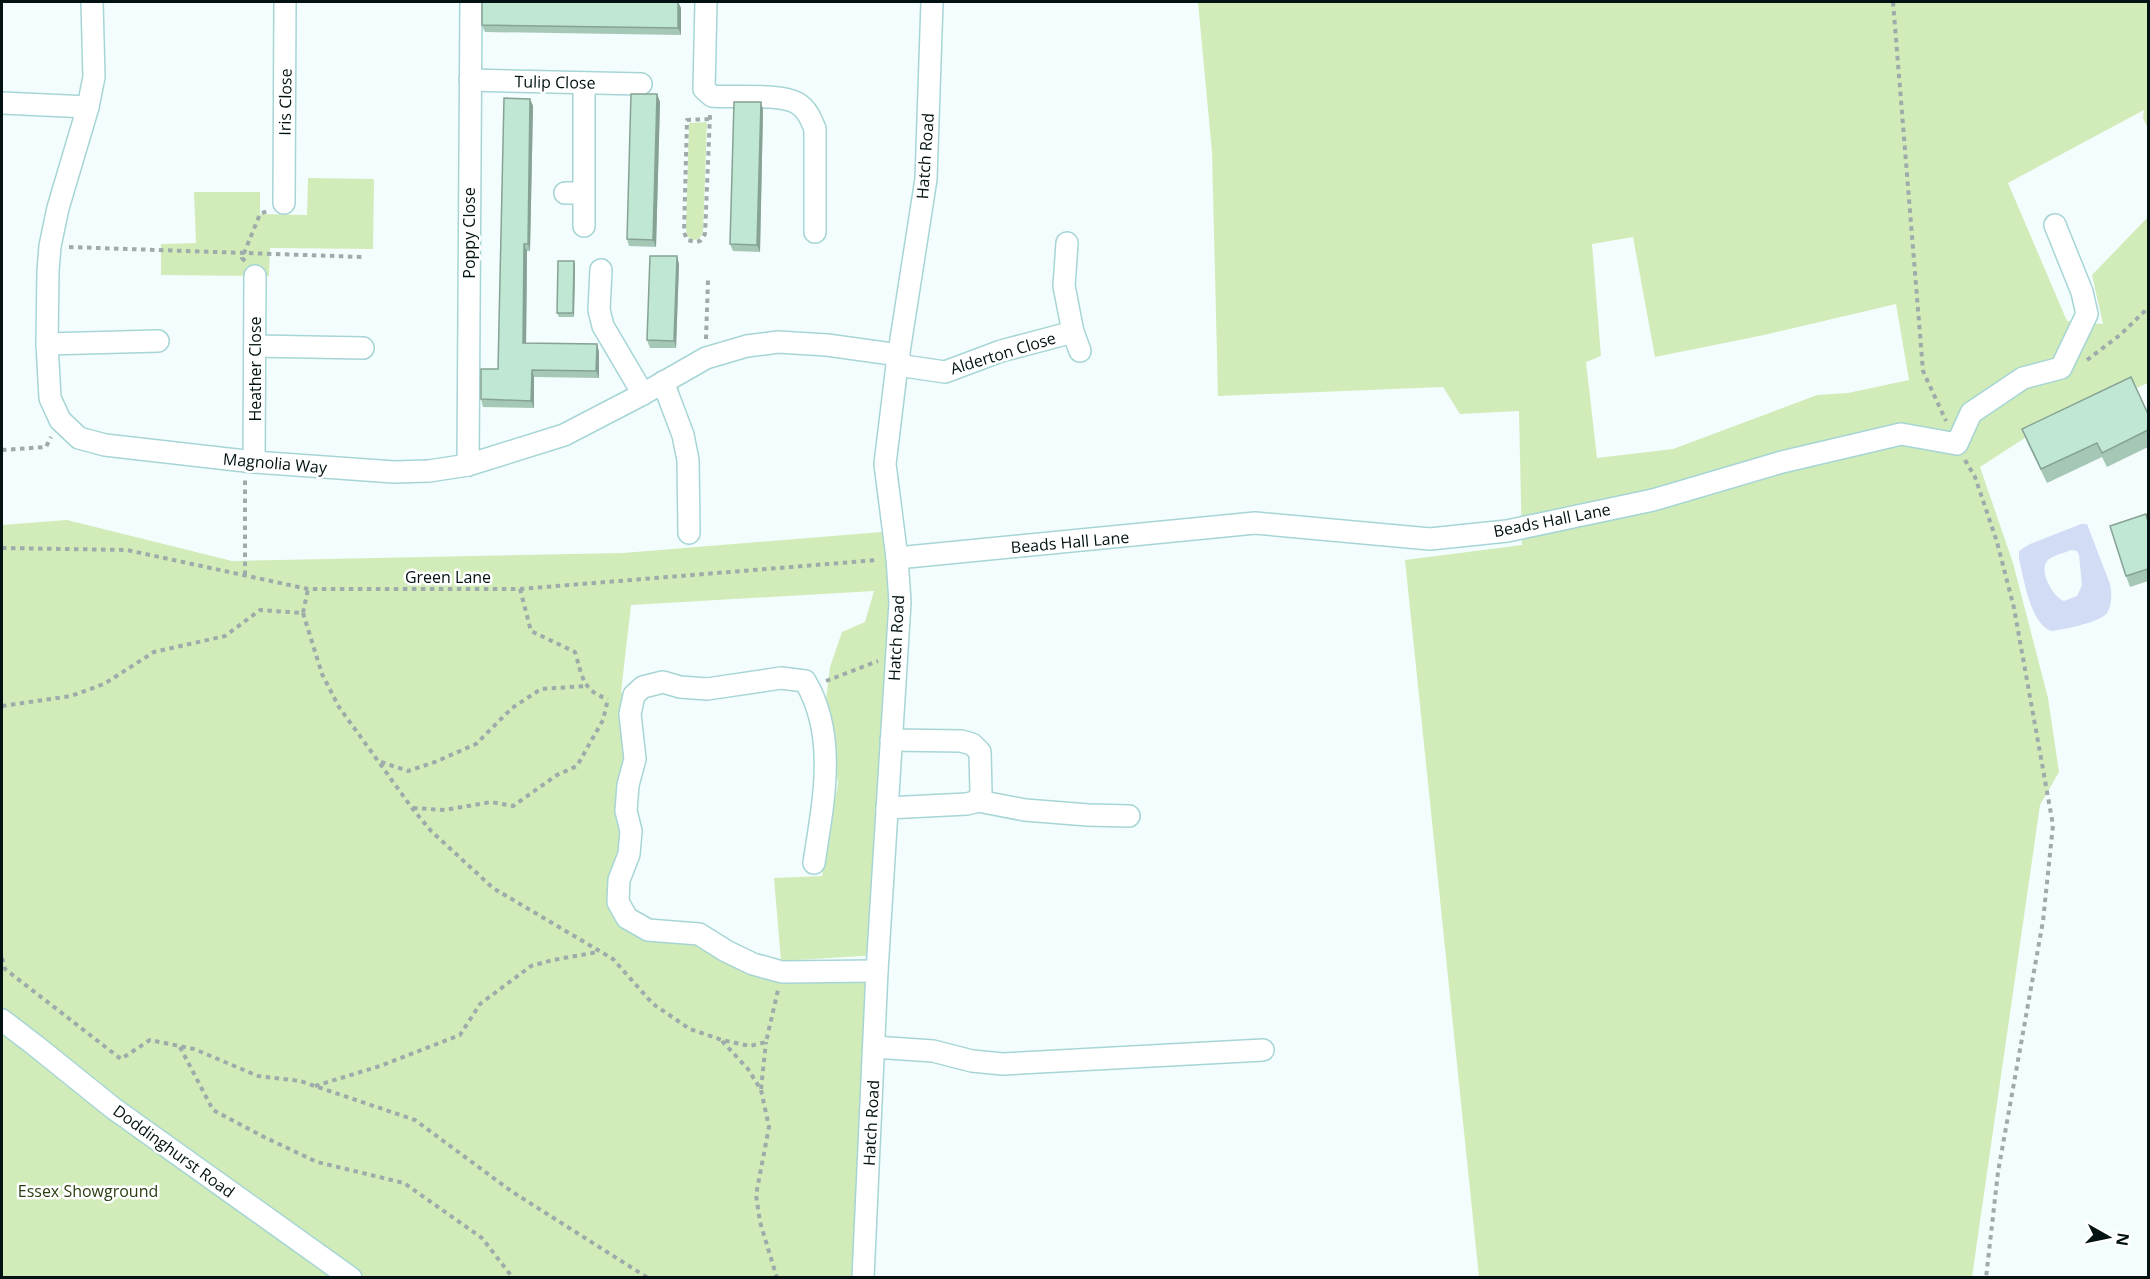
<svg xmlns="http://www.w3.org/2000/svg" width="2150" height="1279" font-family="'Open Sans',sans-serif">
  <rect width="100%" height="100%" fill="#f3fdfd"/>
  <g fill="#d1ecb8" fill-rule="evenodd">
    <path d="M1198,2H2148V128L2143,118L2144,110L2008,183L2067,321L2103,324L2092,275L2148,217V383L2031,434L1980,467L2013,563L2048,698L2059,772L2040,805L1972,1277H1479L1405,560L1522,545L1519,411L1460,414L1443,387L1218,396L1212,152ZM1633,237L1655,357L1764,335L1896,304L1909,380L1848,393L1817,395L1673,449L1597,458L1586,362L1601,356L1592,244Z"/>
    <path d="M707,122L703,233L699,239L693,240L687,236L686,227L689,123Z"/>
    <path d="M308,178L374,179L373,249L270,248L269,276L161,275V244L196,243L194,192H260V214L307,215Z"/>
    <path d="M67,520L232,561L623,553L894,531L878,955L781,961L774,878L822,876L838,783L826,701L830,667L842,632L865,622L874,591L631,605L621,692L634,697L627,918L699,934L753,964L877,971L863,1277L2,1278V525Z"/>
  </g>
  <path fill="#d2dcf5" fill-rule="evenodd" d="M2081,524H2087L2110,584C2112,592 2112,606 2107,613C2101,622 2062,630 2051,631C2030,623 2024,579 2019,559V551L2030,544ZM2071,550L2077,551L2079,555L2082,585L2077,596L2064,601C2054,598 2037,570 2048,560C2054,555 2064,553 2071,550Z"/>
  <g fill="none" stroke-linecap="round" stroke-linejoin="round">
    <g stroke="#a7d5d6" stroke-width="24">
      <g id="minor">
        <path d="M92,2L94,77L88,107L58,208L50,246L48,271L47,344L50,398L60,420L79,438L105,445L254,462L394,472L429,471L468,465L564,435L643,394L706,358L747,346L778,342L827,345L899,355"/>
        <path d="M706,2L704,89L712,96C734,98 779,93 797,103C807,109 811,119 815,129V232"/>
        <path d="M470,80L641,84"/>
        <path d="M2,103L88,107"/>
        <path d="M565,193H583"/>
        <path d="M284,203L285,2"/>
        <path d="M584,226V83"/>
        <path d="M601,270L599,310L603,326L643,394"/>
        <path d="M1073,332L1080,351"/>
        <path d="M47,344L158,341"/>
        <path d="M255,346L363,348"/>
        <path d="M897,365L945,372L1001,351L1073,332L1064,286L1067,243"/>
        <path d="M663,382L683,435L688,460L689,533"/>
        <path d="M254,462L255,276"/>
        <path d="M468,465L471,2"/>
        <path d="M897,558L1255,523L1430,539L1507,531L1653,500L1782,462L1901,434L1957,444L1971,413L2023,378L2061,368L2087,314L2082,292L2055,225"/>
        <path d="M978,801L1025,810L1088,815L1129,816"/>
        <path d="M887,808L967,804L978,801L981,792L980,752L972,744L961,741L891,740"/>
        <path d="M814,863C823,803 838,736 805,681L781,678L707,689L680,687L663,682L643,687L634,695L630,714L635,759L628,785L626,811L631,831L629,854L619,880L618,902L627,918L648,930L699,934L726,951L753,964L782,972L877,971"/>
        <path d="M2,1020L36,1046L113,1108L351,1278"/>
        <path d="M874,1047L933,1051L972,1061L1003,1064L1263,1050"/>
        <path d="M863,1278L877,971L900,602L897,558L885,464L897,365L926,179L932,2"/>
      </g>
    </g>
    <g stroke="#9fabab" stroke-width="4" stroke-dasharray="4.5 4.5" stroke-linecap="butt">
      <path d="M1893,2L1923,371L1946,421"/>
      <path d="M709,119L687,120L684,232L687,240L696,242L700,241L705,234L710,115"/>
      <path d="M69,247L363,257"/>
      <path d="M245,261L242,258L260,214L267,211"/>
      <path d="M706,339L708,280"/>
      <path d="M2087,360L2120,335L2148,308"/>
      <path d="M2,450L46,447L51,437"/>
      <path d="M1965,460L1975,477L1997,542L2014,608L2053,825L2043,921L1998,1172L1986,1278"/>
      <path d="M2,548L127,550L308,589H520L877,560"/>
      <path d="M245,575V480"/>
      <path d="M520,589L531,631L575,652C582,675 582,691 608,699"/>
      <path d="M303,613L322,674L339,707L412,808L431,831L493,888L613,959L653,1004L690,1029L722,1040L750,1046L766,1042L778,990"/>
      <path d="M826,681L878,661"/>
      <path d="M2,706L71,696L104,684L154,652L225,636L260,610L303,613L308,589"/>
      <path d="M381,762L408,771L435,762L476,744L512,708L541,689L586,686"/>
      <path d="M413,808L445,810L491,802L513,806L557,775L577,766L603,720L608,699"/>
      <path d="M2,958L5,969L121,1059L150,1040L194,1049L258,1076L300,1081L415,1120L511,1191L648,1278"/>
      <path d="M722,1041L748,1069L761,1090L769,1127L756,1195L760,1222L777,1278"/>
      <path d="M180,1047L213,1110L264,1137L317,1162L404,1183L482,1238L513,1278"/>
      <path d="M315,1086L380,1066L460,1035L480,1004L531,966L553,960L598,952"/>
      <path d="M761,1089L766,1042"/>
    </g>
    <use href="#minor" stroke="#fff" stroke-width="21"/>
  </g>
  <g fill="#a5c7b6">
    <path d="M678,2L681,8V35L485,32L482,25Z"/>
    <path d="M657,94L660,102L656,247L629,246L627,239Z"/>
    <path d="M530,99L533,106L530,251H527L526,343L597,344L599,352V378L534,377V408L483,407L481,399L498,369Z"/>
    <path d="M761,102L763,110L760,252L733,251L730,244Z"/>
    <path d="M574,261L575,265L574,317H559L557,313Z"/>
    <path d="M679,264L676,348H650L647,340Z"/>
    <path d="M2148,414V447L2107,467L2102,457L2047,483L2028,444L2022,429Z"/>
    <path d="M2148,521V581L2130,587L2126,576Z"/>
  </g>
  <g fill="#86a294">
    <path d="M678,2L681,8V35L678,28Z"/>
    <path d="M657,94L660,102L656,247L653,240Z"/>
    <path d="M530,99L533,106L530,251L528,244Z"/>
    <path d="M761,102L763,110L760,252L757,245Z"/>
    <path d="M524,244L527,251L526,350L523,343Z"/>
    <path d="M677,256L679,264L676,348L674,341Z"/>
    <path d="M574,261L575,265L574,317L573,313Z"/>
    <path d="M597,344L599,352V378L596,371Z"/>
    <path d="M532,370L534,377V408L531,401Z"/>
  </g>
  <g fill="#c0e7d4" stroke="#86a294" stroke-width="1.5">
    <path d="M482,2H678V28L482,25Z"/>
    <path d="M631,94H657L653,240L627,239Z"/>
    <path d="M504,98L530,99L528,244H524L523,343L597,344L596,371L532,370L531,401L481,399V369H498Z"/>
    <path d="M734,102H761L757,245L730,244Z"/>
    <path d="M650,256H677L674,341L647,340Z"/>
    <path d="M558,261H574L573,313H557Z"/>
    <path d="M2131,377L2148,414V430L2102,453L2097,443L2041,469L2022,429Z"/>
    <path d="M2146,514L2148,522V569L2126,576L2110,526Z"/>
  </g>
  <g text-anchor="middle" stroke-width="5" stroke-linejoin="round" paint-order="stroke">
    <g font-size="16" fill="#021111" stroke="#fff">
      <text transform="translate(555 82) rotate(1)" y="6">Tulip Close</text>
      <text transform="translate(285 102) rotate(-89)" y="6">Iris Close</text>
      <text transform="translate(925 156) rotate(-86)" y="6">Hatch Road</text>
      <text transform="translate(469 233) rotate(-90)" y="6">Poppy Close</text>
      <text transform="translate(1003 353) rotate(-17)" y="6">Alderton Close</text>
      <text transform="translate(255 369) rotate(-90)" y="6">Heather Close</text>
      <text transform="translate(275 463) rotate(5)" y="6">Magnolia Way</text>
      <text transform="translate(1552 520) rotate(-11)" y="6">Beads Hall Lane</text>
      <text transform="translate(1070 542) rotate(-5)" y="6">Beads Hall Lane</text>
      <text x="448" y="583">Green Lane</text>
      <text transform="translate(896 638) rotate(-87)" y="6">Hatch Road</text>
      <text transform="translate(871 1123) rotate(-87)" y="6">Hatch Road</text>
      <text transform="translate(174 1151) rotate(36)" y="6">Doddinghurst Road</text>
    </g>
    <g font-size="16" fill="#2b3f13" stroke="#fff">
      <text x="88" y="1197">Essex Showground</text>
    </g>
  </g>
  <rect width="2150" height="1279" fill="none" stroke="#021111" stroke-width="6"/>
  <g transform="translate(2108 1237) rotate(99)" stroke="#ffffff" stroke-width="4.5" paint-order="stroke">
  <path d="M0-4.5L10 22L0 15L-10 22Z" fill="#021111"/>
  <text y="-9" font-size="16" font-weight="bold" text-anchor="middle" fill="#021111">N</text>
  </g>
</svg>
